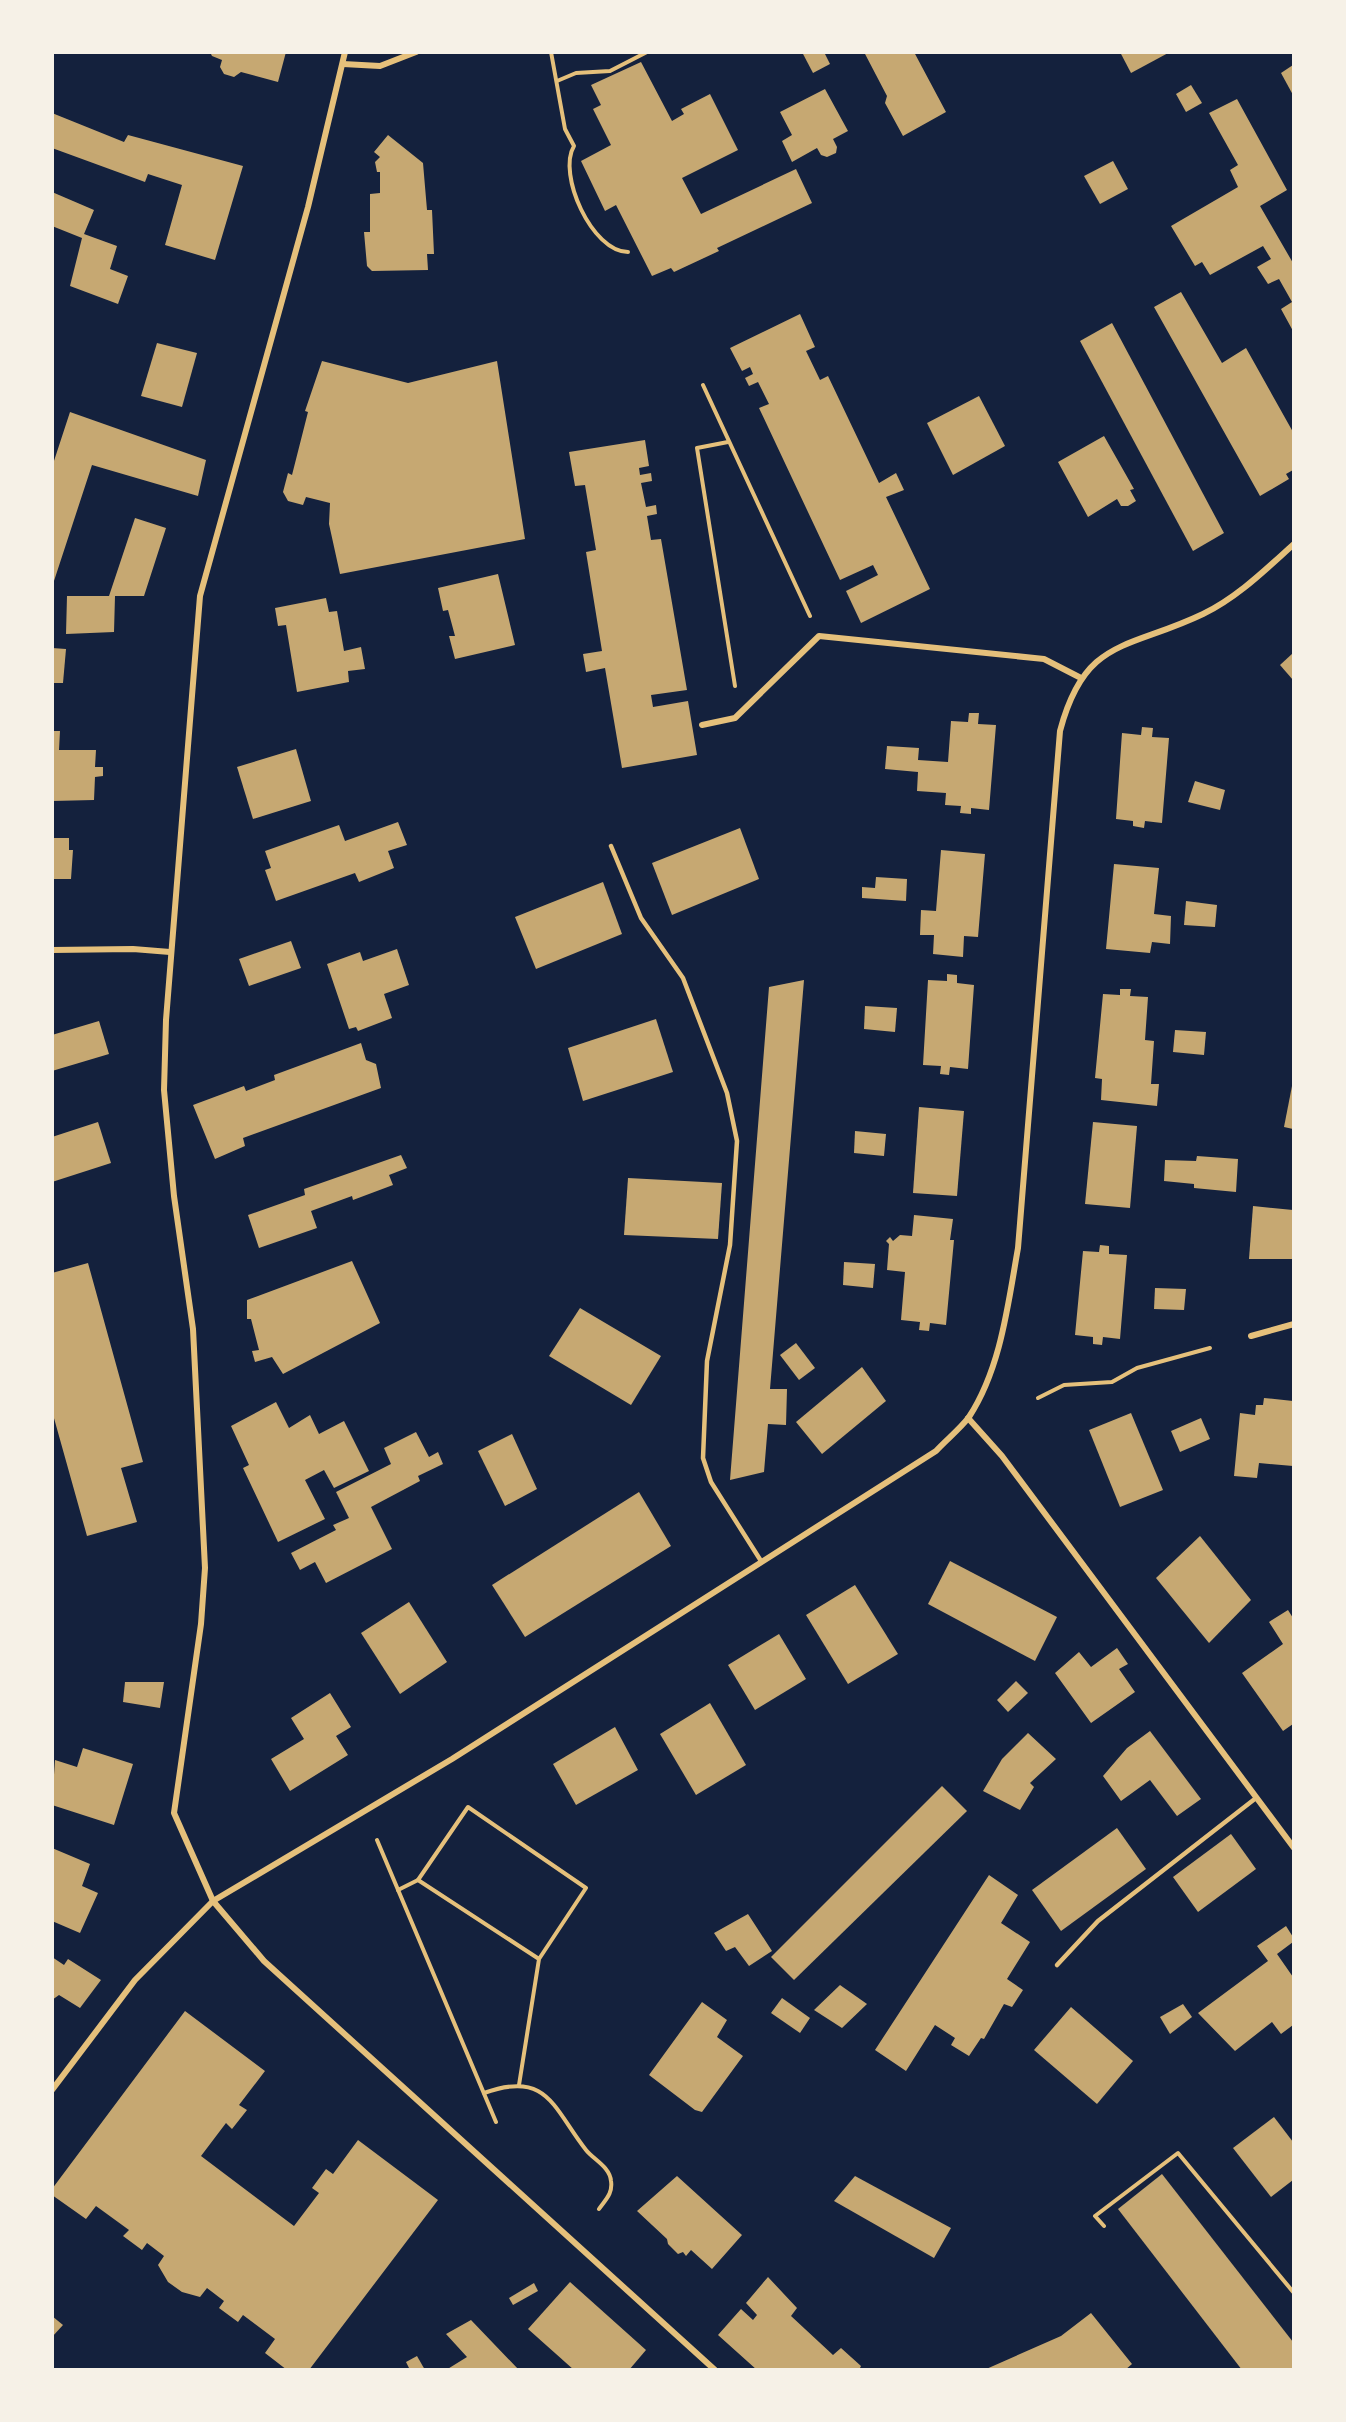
<svg xmlns="http://www.w3.org/2000/svg" width="1346" height="2422" font-family="Roboto,sans-serif">
  <rect width="100%" height="100%" fill="#14213d"/>
  <g fill="#c6a872">
    <path d="M210,52H286L278,82L241,72L234,77L224,74L220,67L222,60L212,56Z"/>
    <path d="M802,52H824L830,64L813,73Z"/>
    <path d="M864,52H914L946,112L903,136L885,103L887,96Z"/>
    <path d="M1120,52H1170L1131,73Z"/>
    <path d="M641,62L672,121L684,114L681,109L710,94L738,150L682,178L701,214L796,169L812,203L717,248L719,251L674,272L671,268L652,276L616,205L605,211L581,161L611,145L593,109L601,105L591,85Z"/>
    <path d="M1293,65V95L1281,73Z"/>
    <path d="M1191,85L1202,103L1186,112L1176,94Z"/>
    <path d="M825,89L848,131L833,139L837,147L836,153L827,157L821,155L817,148L792,162L782,141L792,135L780,112Z"/>
    <path d="M1237,99L1287,190L1260,206L1293,263V331L1281,309L1292,302L1279,279L1268,284L1257,267L1271,259L1263,246L1210,275L1202,262L1195,266L1171,226L1238,187L1230,170L1238,165L1209,113Z"/>
    <path d="M52,113L124,142L128,135L243,166L215,260L165,245L182,185L148,174L145,182L52,148Z"/>
    <path d="M388,135L423,163L427,210H432L434,254H427L428,270L372,271L367,266L364,232H370V194L380,193V172H377L375,162L380,157L374,152Z"/>
    <path d="M1113,161L1128,189L1100,204L1084,176Z"/>
    <path d="M52,192L94,210L84,234L117,246L110,269L128,276L118,304L70,286L82,238L52,226Z"/>
    <path d="M1181,292L1222,363L1246,348L1293,432V470L1286,474L1289,479L1260,496L1154,307Z"/>
    <path d="M800,314L815,347L806,351L820,380L828,376L879,483L896,473L904,490L886,497L930,589L861,623L846,591L878,575L873,565L840,580L759,408L769,404L758,382L749,386L745,378L753,374L750,367L742,371L730,348Z"/>
    <path d="M1112,323L1224,533L1193,551L1080,341Z"/>
    <path d="M157,343L197,353L182,407L141,396Z"/>
    <path d="M322,361L408,383L497,361L525,539L340,574L329,524L330,503L306,497L303,505L288,501L283,492L288,473L292,475L308,412L305,411Z"/>
    <path d="M979,396L1005,446L953,475L927,423Z"/>
    <path d="M70,412L206,460L198,496L92,465L53,584L52,467Z"/>
    <path d="M1104,436L1134,489L1130,490L1136,501L1128,506H1121L1117,499L1088,517L1058,462Z"/>
    <path d="M645,440L649,466L639,468L640,475L651,473L652,481L641,483L646,507L656,505L657,514L647,516L651,540L661,539L687,690L651,695L653,707L688,701L697,755L622,768L605,668L586,672L583,654L602,651L586,552L596,550L585,485L575,486L569,452Z"/>
    <path d="M135,518L166,528L144,596H115L114,632L66,634L67,596H109Z"/>
    <path d="M498,574L515,645L455,659L449,636H455L448,610L443,611L438,588Z"/>
    <path d="M326,598L329,612L337,611L344,651L361,647L365,669L348,671L349,682L297,692L286,625L278,626L275,608Z"/>
    <path d="M52,648L66,649L63,683H52Z"/>
    <path d="M1293,653V680L1280,665Z"/>
    <path d="M969,713H979L978,724L996,725L989,810L971,808V814L960,813L961,806L945,805L946,793L917,791L918,772L885,769L887,746L919,748L918,760L948,762L951,721L968,722Z"/>
    <path d="M1142,727L1153,728L1152,737L1169,738L1162,823L1145,821L1144,828L1133,826V821L1116,819L1122,733L1141,735Z"/>
    <path d="M52,731H60L59,750H96L95,767H103V776L95,777L94,800L52,801Z"/>
    <path d="M296,749L311,801L253,819L237,767Z"/>
    <path d="M1195,781L1225,790L1220,810L1188,802Z"/>
    <path d="M398,822L407,845L388,851L394,868L359,882L355,873L276,901L265,870L271,868L265,851L339,825L345,841Z"/>
    <path d="M740,828L759,879L672,915L652,863Z"/>
    <path d="M52,838H69V850H73L71,879H52Z"/>
    <path d="M941,850L985,854L978,937L964,936L963,957L933,954L934,935H920L921,910L936,911Z"/>
    <path d="M1114,864L1159,868L1154,914L1171,916L1170,944L1152,942L1150,953L1106,949Z"/>
    <path d="M876,877L907,879L906,901L862,898V887L875,888Z"/>
    <path d="M603,882L622,934L536,969L515,917Z"/>
    <path d="M1186,901L1217,905L1215,927L1184,925Z"/>
    <path d="M291,941L301,968L249,986L239,959Z"/>
    <path d="M397,949L409,985L384,994L392,1018L358,1031L356,1027L349,1029L327,964L360,952L363,961Z"/>
    <path d="M947,974L957,975V983L974,985L968,1069L950,1067L949,1075L940,1074L941,1066L923,1065L928,980L947,981Z"/>
    <path d="M804,980L770,1389H787L786,1425L768,1424L764,1472L730,1480L769,987Z"/>
    <path d="M1120,989H1131L1130,996L1148,997L1145,1040L1154,1041L1151,1084H1159L1157,1106L1101,1100L1102,1079L1095,1078L1103,994L1120,995Z"/>
    <path d="M865,1006L897,1008L895,1032L864,1029Z"/>
    <path d="M656,1019L673,1072L583,1101L568,1048Z"/>
    <path d="M99,1021L109,1054L52,1071V1035Z"/>
    <path d="M1175,1030L1206,1032L1204,1055L1173,1052Z"/>
    <path d="M361,1043L366,1060L376,1064L381,1088L243,1138L245,1146L215,1159L193,1105L244,1086L246,1091L275,1080L274,1075Z"/>
    <path d="M1292,1086H1293V1129L1284,1127Z"/>
    <path d="M919,1107L964,1111L957,1196L913,1193Z"/>
    <path d="M98,1122L111,1163L52,1182V1137Z"/>
    <path d="M1093,1122L1137,1126L1130,1208L1085,1204Z"/>
    <path d="M855,1131L886,1134L884,1156L854,1153Z"/>
    <path d="M401,1155L407,1168L389,1175L393,1185L353,1200L352,1196L311,1211L317,1228L259,1248L248,1215L305,1195L304,1189Z"/>
    <path d="M1197,1156L1238,1159L1236,1192L1194,1188V1184L1164,1181L1165,1160L1196,1161Z"/>
    <path d="M628,1178L722,1183L718,1239L624,1235Z"/>
    <path d="M1253,1206L1293,1210V1259H1249Z"/>
    <path d="M914,1215L953,1219L950,1240H954L946,1325L930,1323L929,1331L919,1330L920,1322L901,1320L905,1272L887,1270L889,1244L886,1241L890,1237L893,1241L900,1235L912,1236Z"/>
    <path d="M1100,1245L1109,1246V1254L1127,1255L1120,1339L1103,1337L1102,1345L1093,1344V1337L1075,1335L1083,1251L1099,1252Z"/>
    <path d="M352,1261L380,1323L283,1374L272,1357L255,1362L252,1351L259,1350L251,1319H247V1300Z"/>
    <path d="M844,1262L875,1264L873,1288L843,1285Z"/>
    <path d="M88,1263L143,1462L121,1468L137,1522L87,1536L52,1411V1273Z"/>
    <path d="M1155,1288L1186,1289L1184,1310L1154,1309Z"/>
    <path d="M580,1308L661,1356L631,1405L549,1356Z"/>
    <path d="M796,1343L815,1368L799,1380L780,1355Z"/>
    <path d="M862,1367L886,1401L822,1454L796,1422Z"/>
    <path d="M1264,1398L1293,1401V1466L1259,1463L1257,1478L1234,1476L1240,1413L1255,1415L1256,1405H1263Z"/>
    <path d="M276,1402L289,1428L310,1415L319,1434L344,1421L369,1471L334,1488L324,1470L305,1480L325,1519L278,1542L243,1468L249,1465L231,1426Z"/>
    <path d="M1131,1413L1163,1490L1120,1507L1089,1430Z"/>
    <path d="M1201,1418L1210,1439L1180,1452L1171,1431Z"/>
    <path d="M416,1432L429,1457L438,1452L443,1464L418,1476L420,1481L371,1507L392,1549L326,1583L315,1562L300,1570L291,1553L336,1530L333,1525L349,1518L336,1492L391,1464L384,1448Z"/>
    <path d="M512,1434L537,1489L505,1506L478,1451Z"/>
    <path d="M639,1492L671,1546L525,1637L492,1585Z"/>
    <path d="M1200,1536L1251,1600L1209,1643L1156,1578Z"/>
    <path d="M950,1561L1057,1617L1035,1661L928,1604Z"/>
    <path d="M855,1585L898,1654L848,1684L806,1615Z"/>
    <path d="M409,1602L447,1662L400,1694L361,1633Z"/>
    <path d="M1288,1610L1293,1618V1724L1283,1731L1242,1673L1283,1644L1269,1622Z"/>
    <path d="M779,1634L806,1679L755,1710L728,1665Z"/>
    <path d="M1117,1648L1128,1664L1119,1669L1135,1692L1091,1723L1055,1673L1079,1652L1091,1667Z"/>
    <path d="M1016,1681L1028,1693L1008,1712L997,1700Z"/>
    <path d="M125,1682H164L160,1708L123,1702Z"/>
    <path d="M330,1693L351,1727L336,1736L348,1755L290,1791L271,1759L304,1739L291,1718Z"/>
    <path d="M710,1703L746,1765L696,1795L660,1734Z"/>
    <path d="M615,1727L638,1770L576,1805L553,1764Z"/>
    <path d="M1150,1731L1201,1799L1177,1816L1150,1780L1121,1801L1103,1776L1127,1748Z"/>
    <path d="M1028,1733L1056,1759L1030,1783L1034,1787L1020,1810L983,1791L1002,1759Z"/>
    <path d="M83,1748L133,1764L114,1825L52,1805L55,1760L77,1767Z"/>
    <path d="M942,1786L967,1811L794,1980L771,1957Z"/>
    <path d="M1117,1828L1146,1869L1061,1931L1032,1890Z"/>
    <path d="M1231,1834L1256,1869L1198,1912L1173,1877Z"/>
    <path d="M52,1848L90,1864L82,1886L98,1893L80,1933L52,1921Z"/>
    <path d="M989,1875L1018,1895L1001,1923L1030,1942L1007,1979L1023,1990L1012,2007L1004,2004L984,2039L981,2038L969,2056L951,2045L955,2038L935,2025L906,2071L875,2050Z"/>
    <path d="M748,1914L772,1951L749,1966L735,1947L726,1951L714,1933Z"/>
    <path d="M1286,1926L1293,1937V1942L1277,1954L1293,1977V2025L1281,2034L1272,2022L1235,2051L1198,2013L1268,1961L1257,1946Z"/>
    <path d="M52,1957L64,1965L68,1959L101,1980L80,2008L59,1995L52,2000Z"/>
    <path d="M840,1985L867,2004L842,2028L814,2010Z"/>
    <path d="M782,1998L810,2018L800,2033L771,2013Z"/>
    <path d="M702,2002L727,2020L717,2037L743,2056L702,2112L695,2110L649,2075Z"/>
    <path d="M1183,2004L1192,2017L1170,2034L1160,2017Z"/>
    <path d="M1071,2007L1133,2061L1097,2104L1034,2050Z"/>
    <path d="M185,2011L265,2071L239,2105L247,2110L232,2129L226,2123L201,2156L294,2226L319,2193L312,2188L326,2169L333,2174L358,2140L438,2200L309,2370H287L265,2353L275,2339L243,2315L238,2322L219,2308L224,2301L207,2288L200,2297L182,2292L168,2282L158,2265L164,2256L147,2243L142,2250L123,2236L129,2230L96,2206L86,2219L52,2195V2189Z"/>
    <path d="M1274,2117L1293,2142V2180L1271,2197L1233,2148Z"/>
    <path d="M1162,2174L1293,2342V2370H1242L1118,2209Z"/>
    <path d="M677,2176L742,2235L712,2269L691,2250L686,2256L683,2252L678,2254L668,2244L667,2239L637,2211Z"/>
    <path d="M855,2176L951,2228L934,2258L834,2201Z"/>
    <path d="M768,2277L797,2308L791,2316L833,2355L841,2348L861,2366L859,2370H757L718,2335L741,2309L753,2320L757,2315L746,2303Z"/>
    <path d="M570,2282L646,2350L629,2370H574L528,2329Z"/>
    <path d="M534,2283L538,2291L513,2305L509,2298Z"/>
    <path d="M1091,2313L1132,2364L1125,2370H984L1061,2336Z"/>
    <path d="M52,2316L63,2325L52,2337Z"/>
    <path d="M471,2320L519,2370H446L467,2357L446,2334Z"/>
    <path d="M417,2356L425,2370H410L406,2362Z"/>
  </g>
  <g fill="none" stroke-linecap="round" stroke-linejoin="round">
    <g stroke="#e5c07b" stroke-width="4">
      <path d="M551,52L565,129L574,146C557,174 592,252 628,252"/>
      <path d="M557,81L576,73L610,71L647,52"/>
      <path d="M703,385L810,616"/>
      <path d="M728,442L697,448L735,686"/>
      <path d="M1038,1398L1064,1385L1112,1382L1137,1368L1210,1348"/>
      <path d="M377,1840L496,2122"/>
      <path d="M398,1890L418,1880"/>
      <path d="M519,2085L539,1959L586,1888L468,1807L418,1880L539,1959"/>
      <path d="M484,2093C548,2070 553,2108 586,2150C594,2160 610,2167 611,2181C613,2194 605,2200 599,2209"/>
      <path d="M1104,2226L1095,2216L1178,2153L1294,2293"/>
    </g>
    <g stroke="#e5c07b" stroke-width="4.5">
      <path d="M611,846L641,918L683,978L727,1093L737,1141L730,1245L707,1361L703,1458L711,1482L761,1561"/>
      <path d="M1057,1965L1098,1921L1256,1798"/>
    </g>
    <g stroke="#e5c07b" stroke-width="6">
      <path d="M345,52L308,207L200,596L166,1020L164,1090L174,1196L193,1329L205,1568L201,1624L174,1813L213,1901L264,1961L715,2370"/>
      <path d="M343,64L380,66L416,52"/>
      <path d="M702,725L735,718L819,636L1044,659L1081,678"/>
      <path d="M52,950L133,949L170,952"/>
      <path d="M1251,1336L1294,1324"/>
      <path d="M968,1418L1002,1456L1294,1848"/>
      <path d="M52,2090L135,1980L213,1901L452,1759L936,1451C946,1440 960,1429 969,1417C1001,1368 1008,1304 1018,1248L1060,731C1085,637 1128,650 1203,614C1238,597 1266,569 1294,544"/>
    </g>
  </g>
  <rect width="1346" height="2422" fill="none" stroke="#f6f1e7" stroke-width="108"/>
</svg>
